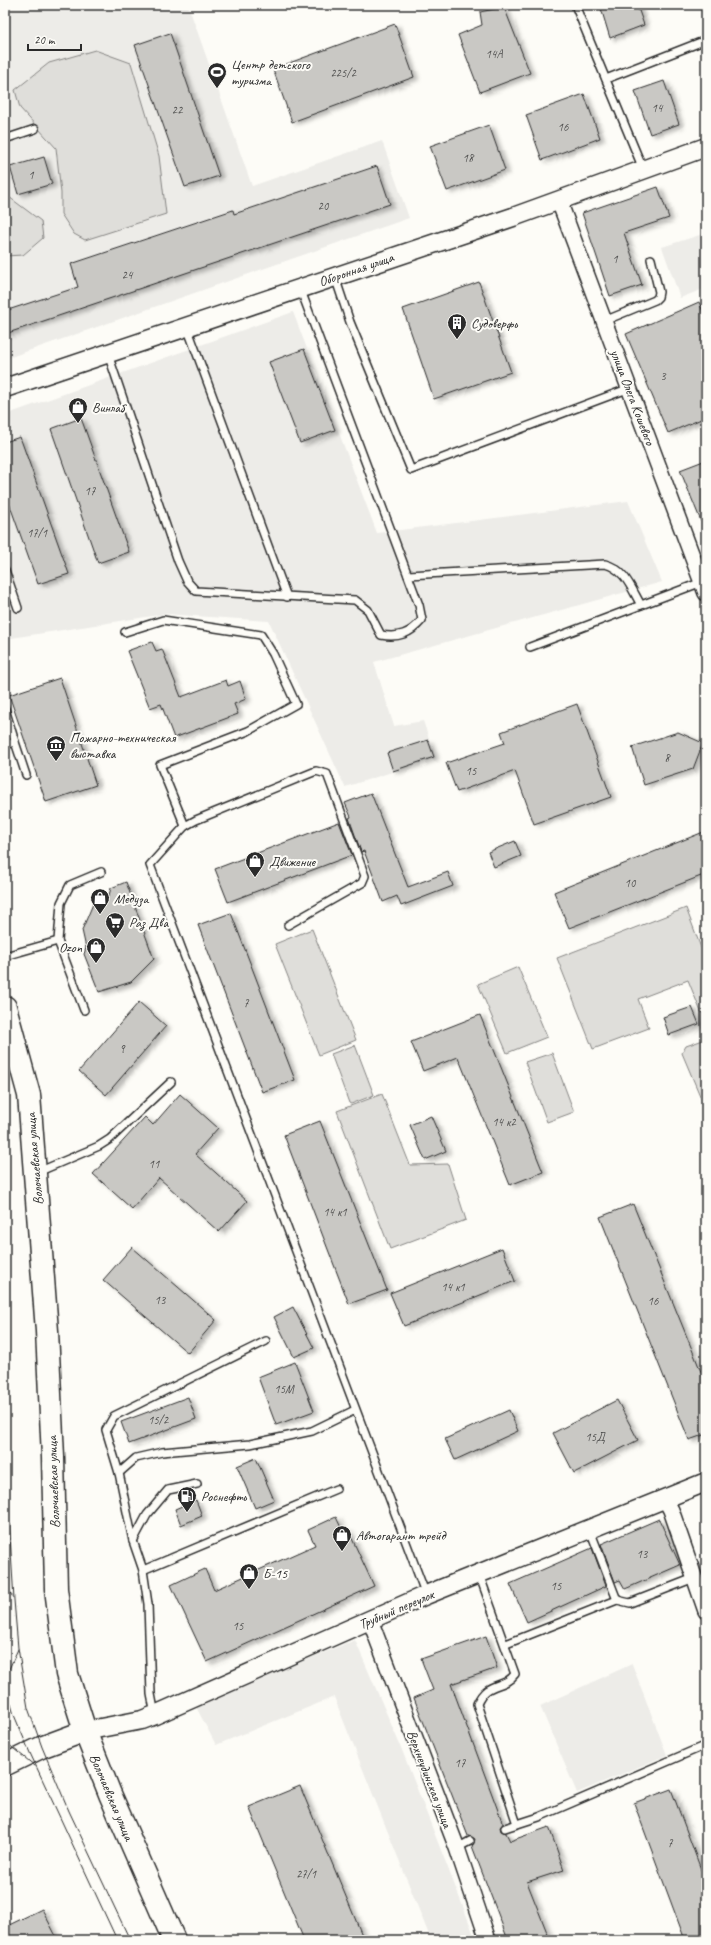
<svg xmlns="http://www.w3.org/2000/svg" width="711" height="1945" font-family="Caveat,sans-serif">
  <defs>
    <filter id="shadow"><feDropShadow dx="4.5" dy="2.5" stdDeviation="2" flood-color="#0004"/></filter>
  </defs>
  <rect width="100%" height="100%" fill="#fdfcf7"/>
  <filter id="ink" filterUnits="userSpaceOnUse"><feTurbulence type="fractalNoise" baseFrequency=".025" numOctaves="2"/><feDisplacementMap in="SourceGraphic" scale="8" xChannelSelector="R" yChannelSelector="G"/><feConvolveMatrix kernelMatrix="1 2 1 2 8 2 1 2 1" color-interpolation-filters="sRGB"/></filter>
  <g filter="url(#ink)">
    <g fill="#edece8">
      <path d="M5,5H188L252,186L382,141L409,218L5,359Z"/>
      <path d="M706,233V288L680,298L662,247Z"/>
      <path d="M293,312L377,533L628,501L662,582L374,662L394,726L423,721L436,758L345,787L269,621L165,614L5,639V415Z"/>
      <path d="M355,1640L400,1745L476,1940H431L334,1697L216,1745L195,1705Z"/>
      <path d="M632,1664L667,1755L577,1793L540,1706Z"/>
    </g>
    <g fill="#dfdeda" stroke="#858482">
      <path d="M95,50L131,63L159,156L166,214L85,240L74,234L61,214V193L56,148L20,108L15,90L49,63Z"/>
      <path d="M5,194L41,221L43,238L23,255L5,256Z"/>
      <path d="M686,908L706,961V1017L701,1012L688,980L638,999L649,1028L593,1049L557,958Z"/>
      <path d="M312,929L356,1040L319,1055L275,944Z"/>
      <path d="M518,967L547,1037L507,1053L478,984Z"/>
      <path d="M706,1039V1110L682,1053L686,1046Z"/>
      <path d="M355,1045L374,1095L351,1104L349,1103L331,1054Z"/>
      <path d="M552,1053L574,1112L547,1122L525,1062Z"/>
      <path d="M382,1094L410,1165L448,1164L466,1220L390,1249L337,1111Z"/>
    </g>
    <g fill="#c9c8c4" stroke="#2b2b2b" filter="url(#shadow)">
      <path d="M600,5H637L644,25L610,38Z"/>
      <path d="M504,7L530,73L480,92L458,35L482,25L480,12Z"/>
      <path d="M395,24L414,77L292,122L273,69Z"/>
      <path d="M170,33L219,176L185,187L135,45Z"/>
      <path d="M664,81L679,124L650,134L635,91Z"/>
      <path d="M584,94L600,138L542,160L526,115Z"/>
      <path d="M489,125L505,170L447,191L430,146Z"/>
      <path d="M44,157L52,184L18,194L10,167Z"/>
      <path d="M377,166L390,204L5,334V311L78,287L71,264L233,210L234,214Z"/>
      <path d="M658,187L669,218L624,233L642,285L610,296L582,213Z"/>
      <path d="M479,282L511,372L434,399L403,309Z"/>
      <path d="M699,302L706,319V417L668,433L626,334Z"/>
      <path d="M304,349L335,430L300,443L269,362Z"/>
      <path d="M81,418L129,552L98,563L51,429Z"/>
      <path d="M20,437L69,574L38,584L5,492V442Z"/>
      <path d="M706,460V531H705L680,470Z"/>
      <path d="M152,642L156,651L162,649L181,697L226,680L228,686L240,681L246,699L234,704L238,714L174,738L161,704L150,708L127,651Z"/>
      <path d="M60,678L96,785L46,802L9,695Z"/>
      <path d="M577,704L611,797L534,824L515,771L457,792L446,763L505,743L501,732Z"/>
      <path d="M678,732L703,743L693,769L644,785L632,747Z"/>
      <path d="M428,740L434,757L393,771L387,753Z"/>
      <path d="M371,793L408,887L448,872L453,886L401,906L397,896L383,902L364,851L361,852L349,818L351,817L345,803Z"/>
      <path d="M339,822L352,855L228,902L215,869Z"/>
      <path d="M706,831V874L569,928L554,892Z"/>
      <path d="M515,841L521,856L494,867L488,852Z"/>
      <path d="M126,882L154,959L131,982L99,992L84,954L86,948L82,930L93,904L109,895L111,888Z"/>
      <path d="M231,913L295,1080L262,1092L198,925Z"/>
      <path d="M139,1002L166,1026L106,1095L79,1071Z"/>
      <path d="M692,1007L699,1024L669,1035L663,1017Z"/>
      <path d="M480,1015L543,1172L510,1185L458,1057L423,1071L411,1042Z"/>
      <path d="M180,1094L218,1128L195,1154L247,1201L219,1232L159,1178L132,1209L93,1174L145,1117L153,1125Z"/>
      <path d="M431,1116L446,1151L425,1160L410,1125Z"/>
      <path d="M320,1121L387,1290L349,1304L284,1135Z"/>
      <path d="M633,1204L706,1384V1434L689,1440L600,1217Z"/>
      <path d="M132,1247L216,1320L188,1353L103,1280Z"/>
      <path d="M502,1248L515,1281L404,1326L390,1293Z"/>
      <path d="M293,1307L314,1348L294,1357L274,1317Z"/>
      <path d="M295,1362L314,1411L276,1425L258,1377Z"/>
      <path d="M188,1397L196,1419L129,1444L121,1422Z"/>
      <path d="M617,1400L638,1440L574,1473L553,1433Z"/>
      <path d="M509,1410L518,1431L455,1460L445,1439Z"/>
      <path d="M256,1458L274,1500L255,1508L237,1466Z"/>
      <path d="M196,1500L202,1516L181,1525L175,1509Z"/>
      <path d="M336,1517L343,1532L348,1530L374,1586L207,1662L171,1585L205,1569L214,1590L315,1545L308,1530Z"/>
      <path d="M659,1519L680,1565L625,1589L620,1580L615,1582L601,1544Z"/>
      <path d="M592,1548L606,1586L527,1622L510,1584Z"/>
      <path d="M486,1636L497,1668L451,1684L503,1824L500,1827L501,1831L506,1833L510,1841L549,1827L564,1870L527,1882L550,1940H508L472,1846L474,1843L475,1839L472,1837L468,1836L414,1698L433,1690L421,1659Z"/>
      <path d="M300,1786L364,1940H304L249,1807Z"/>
      <path d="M671,1789L706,1883V1940H685L634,1803Z"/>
      <path d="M42,1909L58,1940H12L5,1927Z"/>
    </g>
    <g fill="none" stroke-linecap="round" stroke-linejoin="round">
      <g stroke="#2b2b2b" stroke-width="10">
        <g id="service">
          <path d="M575,5L643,169"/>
          <path d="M606,79L706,40"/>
          <path d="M5,139L35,129"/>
          <path d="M335,277L350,322L411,470L630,388"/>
          <path d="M604,321L655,300L658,297L659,292L651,259"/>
          <path d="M187,327L287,597"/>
          <path d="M108,354L178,561L187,581L196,591L355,600L368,610L381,635C399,638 410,634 422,620L419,605L300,288"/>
          <path d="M5,570L18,608"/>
          <path d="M408,575L605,564C625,569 631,588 641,605"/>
          <path d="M125,632L163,620L261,635L273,654L296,704L248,731L160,765L185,826"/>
          <path d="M530,647L702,582"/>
          <path d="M5,709L15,742L5,745"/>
          <path d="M15,742L26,775"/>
          <path d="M288,925L362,883L365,876L327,774L316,771L196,820L185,826L150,865L426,1595"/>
          <path d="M5,956L58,941"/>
          <path d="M84,1010L58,941L61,903L70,885L101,872"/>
          <path d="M38,1172L99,1146L110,1139L171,1082"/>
          <path d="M119,1473L136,1458L162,1452L250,1444L312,1431L355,1410"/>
          <path d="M590,1530L617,1600"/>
          <path d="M133,1541L147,1515L168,1490L197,1484"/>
          <path d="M143,1570L336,1489"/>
          <path d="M479,1574L515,1674C503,1690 487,1680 477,1704L517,1824"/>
          <path d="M506,1644L617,1600L630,1603L694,1578"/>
          <path d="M155,1715L151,1694L148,1604L143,1570L133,1541L119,1473L106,1430L114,1416L266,1341"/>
          <path d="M505,1828L539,1817L706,1745"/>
          <path d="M457,1848L470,1841"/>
        </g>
      </g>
      <g stroke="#2b2b2b" stroke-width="18">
        <g id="minor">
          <path d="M559,201L706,593"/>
          <path d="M665,1499L671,1510L706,1611"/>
          <path d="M370,1620L457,1848L488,1940"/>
        </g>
      </g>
      <g stroke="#2b2b2b" stroke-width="21">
        <g id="tertiary">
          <path d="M5,388L513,217L706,147"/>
          <path d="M85,1731L142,1720L155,1715L426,1595L706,1482"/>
        </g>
      </g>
      <g stroke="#2b2b2b" stroke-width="24">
        <path id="secondary" d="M5,1765L42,1747L85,1731"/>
      </g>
      <g stroke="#2b2b2b" stroke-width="25">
        <path id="primary" d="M5,1007L29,1095L47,1331L53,1457L56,1589L67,1674L85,1731L110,1794L174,1940"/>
      </g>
      <use href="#service" stroke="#fdfcf7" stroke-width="7"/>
      <use href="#minor" stroke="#fdfcf7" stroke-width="15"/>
      <use href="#tertiary" stroke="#fdfcf7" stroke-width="18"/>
      <use href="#secondary" stroke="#fdfcf7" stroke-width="21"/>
      <use href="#primary" stroke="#fdfcf7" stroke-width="22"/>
      <g stroke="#2b2b2b" stroke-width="1">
        <path d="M5,1346L7,1488L14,1600L18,1648L28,1708L42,1747L69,1811L130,1940"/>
        <path d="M5,1582L12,1596"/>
        <path d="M5,1678L18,1649"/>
        <path d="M5,1683L14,1715L30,1753L117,1940"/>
        <path d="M5,1743L8,1744L35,1766"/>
      </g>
    </g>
  </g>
  <defs>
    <g id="stadium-pin" transform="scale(1)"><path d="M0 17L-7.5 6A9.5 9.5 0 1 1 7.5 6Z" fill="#2b2b2b" stroke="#fdfcf7"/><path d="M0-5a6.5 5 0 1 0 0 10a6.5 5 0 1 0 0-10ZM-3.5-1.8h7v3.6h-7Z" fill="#fff"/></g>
    <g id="building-pin" transform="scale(1)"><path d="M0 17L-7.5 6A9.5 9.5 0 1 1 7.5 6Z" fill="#2b2b2b" stroke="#fdfcf7"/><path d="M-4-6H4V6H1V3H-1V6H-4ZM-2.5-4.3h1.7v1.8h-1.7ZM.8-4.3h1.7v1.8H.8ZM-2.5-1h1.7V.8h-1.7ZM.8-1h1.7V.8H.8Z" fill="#fff"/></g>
    <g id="shop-pin" transform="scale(1)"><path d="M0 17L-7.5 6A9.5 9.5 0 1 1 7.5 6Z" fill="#2b2b2b" stroke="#fdfcf7"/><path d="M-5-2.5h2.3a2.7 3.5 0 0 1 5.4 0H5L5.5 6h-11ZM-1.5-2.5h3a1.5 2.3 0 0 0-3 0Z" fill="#fff"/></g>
    <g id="museum-pin" transform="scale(1)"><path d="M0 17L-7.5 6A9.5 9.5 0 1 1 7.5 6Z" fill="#2b2b2b" stroke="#fdfcf7"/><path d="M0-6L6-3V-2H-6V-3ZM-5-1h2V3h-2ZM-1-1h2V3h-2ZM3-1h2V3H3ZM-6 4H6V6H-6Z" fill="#fff"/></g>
    <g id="supermarket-pin" transform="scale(1)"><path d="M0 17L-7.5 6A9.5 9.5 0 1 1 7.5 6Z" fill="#2b2b2b" stroke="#fdfcf7"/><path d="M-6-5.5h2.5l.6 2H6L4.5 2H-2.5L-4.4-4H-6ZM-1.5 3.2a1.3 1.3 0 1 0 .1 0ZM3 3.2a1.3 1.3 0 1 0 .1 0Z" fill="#fff"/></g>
    <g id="fuel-pin" transform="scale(1)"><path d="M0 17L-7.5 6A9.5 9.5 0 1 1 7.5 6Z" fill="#2b2b2b" stroke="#fdfcf7"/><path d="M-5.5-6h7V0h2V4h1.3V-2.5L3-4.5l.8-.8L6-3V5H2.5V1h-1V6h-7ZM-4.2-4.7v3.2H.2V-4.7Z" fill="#fff"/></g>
  </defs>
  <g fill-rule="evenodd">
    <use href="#stadium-pin" x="217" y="72"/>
    <use href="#building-pin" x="457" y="323"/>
    <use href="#shop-pin" x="78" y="407"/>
    <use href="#museum-pin" x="56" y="745"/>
    <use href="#shop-pin" x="255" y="861"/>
    <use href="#shop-pin" x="100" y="898"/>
    <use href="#supermarket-pin" x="115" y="922"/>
    <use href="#shop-pin" x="96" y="947"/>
    <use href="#fuel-pin" x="187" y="1496"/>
    <use href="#shop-pin" x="342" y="1535"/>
    <use href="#shop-pin" x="249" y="1573"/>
  </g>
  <g text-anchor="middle" stroke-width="4" stroke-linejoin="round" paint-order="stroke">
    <g font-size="12" fill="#525251">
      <text x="494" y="58">14А</text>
      <text x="343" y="77">225/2</text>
      <text x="657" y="112">14</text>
      <text x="177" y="114">22</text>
      <text x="563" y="131">16</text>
      <text x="468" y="162">18</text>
      <text x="31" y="179">1</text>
      <text x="323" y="210">20</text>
      <text x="615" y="263">1</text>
      <text x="127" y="279">24</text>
      <text x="663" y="380">3</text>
      <text x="90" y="495">17</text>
      <text x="37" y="537">17/1</text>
      <text x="667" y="762">8</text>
      <text x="471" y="775">15</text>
      <text x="630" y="887">10</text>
      <text x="246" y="1007">7</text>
      <text x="122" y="1053">9</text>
      <text x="504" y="1126">14 к2</text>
      <text x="154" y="1168">11</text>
      <text x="335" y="1216">14 к1</text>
      <text x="453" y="1291">14 к1</text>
      <text x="160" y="1304">13</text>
      <text x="653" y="1305">16</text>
      <text x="284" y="1393">15М</text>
      <text x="158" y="1424">15/2</text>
      <text x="595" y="1441">15Д</text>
      <text x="642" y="1558">13</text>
      <text x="556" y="1590">15</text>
      <text x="238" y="1630">15</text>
      <text x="460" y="1767">17</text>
      <text x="670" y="1847">7</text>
      <text x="306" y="1878">27/1</text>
    </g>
    <g font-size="14" fill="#2b2b2b" stroke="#fdfcf7" text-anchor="start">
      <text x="231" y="69">Центр детского<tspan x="231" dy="16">туризма</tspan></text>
      <text x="471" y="328">Судоверфь</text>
      <text x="92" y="412">Винлаб</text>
      <text x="70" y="742">Пожарно-техническая<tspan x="70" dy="16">выставка</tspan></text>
      <text x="269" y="866">Движение</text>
      <text x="114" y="903">Медуза</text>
      <text x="129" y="927">Раз Два</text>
      <text x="82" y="952" text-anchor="end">Ozon</text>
      <text x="201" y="1501">Роснефть</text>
      <text x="356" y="1540">Автогарант трейд</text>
      <text x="263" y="1578">Б-15</text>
    </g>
    <g font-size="14" fill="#2b2b2b" stroke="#fdfcf7">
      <text transform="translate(356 269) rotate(-19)" y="5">Оборонная улица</text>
      <text transform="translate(633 397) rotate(69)" y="5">улица Олега Кошевого</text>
      <text transform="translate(34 1159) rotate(-95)" y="5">Волочаевская улица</text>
      <text transform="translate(53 1482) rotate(-92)" y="5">Волочаевская улица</text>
      <text transform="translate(396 1609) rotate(-23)" y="5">Трубный переулок</text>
      <text transform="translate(430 1779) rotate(69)" y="5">Верхнеудинская улица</text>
      <text transform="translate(112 1797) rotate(67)" y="5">Волочаевская улица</text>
    </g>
  </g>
  <rect width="711" height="1945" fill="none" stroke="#fdfcf7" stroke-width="20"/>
  <rect x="10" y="10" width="691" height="1925" fill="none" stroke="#2b2b2b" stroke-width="1.5" filter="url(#ink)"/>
  <path d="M28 44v6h53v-6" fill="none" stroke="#2b2b2b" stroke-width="2"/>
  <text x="34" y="44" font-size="12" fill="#2b2b2b" stroke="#fdfcf7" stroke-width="3" paint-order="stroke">20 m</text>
</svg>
